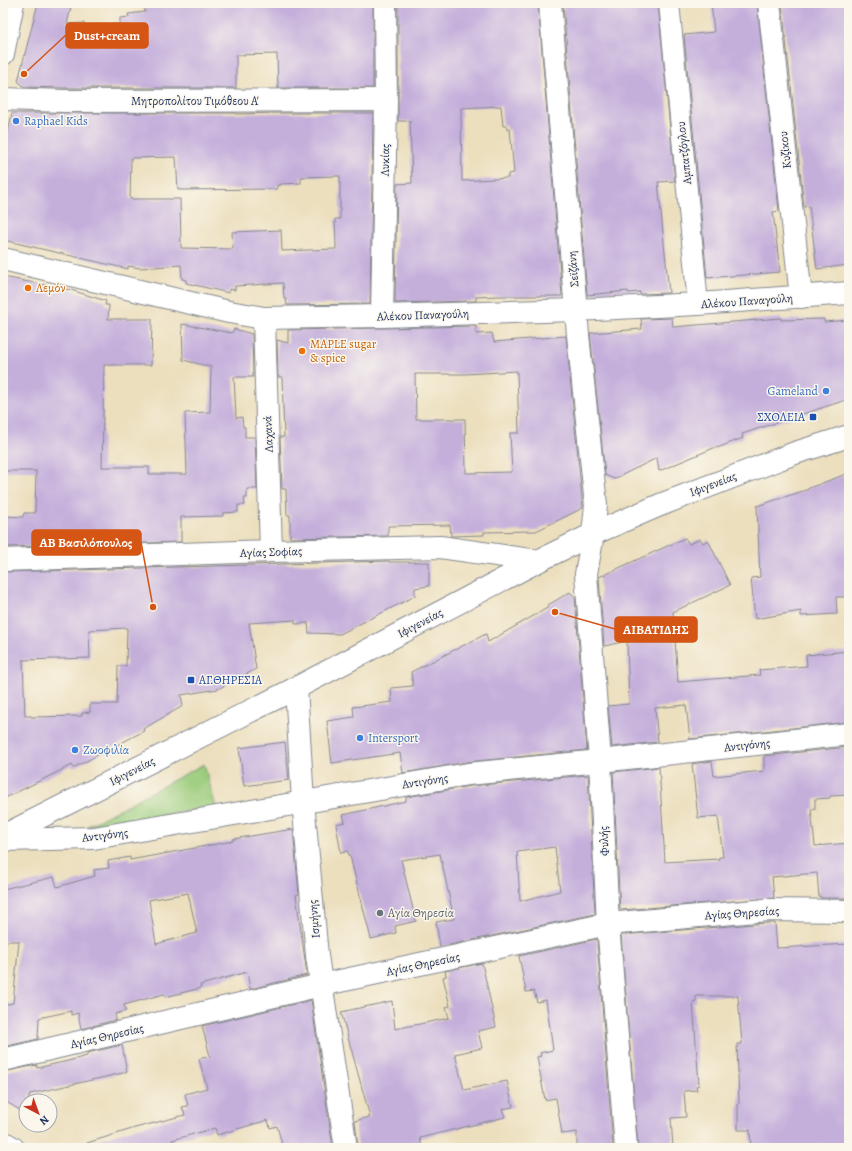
<svg xmlns="http://www.w3.org/2000/svg" width="852" height="1151" font-family="Alegreya,serif">
  <rect width="100%" height="100%" fill="#fbf7ec"/>
  <filter id="ink" filterUnits="userSpaceOnUse"><feTurbulence type="fractalNoise" baseFrequency=".025" numOctaves="2"/><feDisplacementMap in="SourceGraphic" scale="8" xChannelSelector="R" yChannelSelector="G"/><feConvolveMatrix kernelMatrix="1 2 1 2 8 2 1 2 1" color-interpolation-filters="sRGB"/></filter>
  <filter id="wash" filterUnits="userSpaceOnUse"><feTurbulence type="fractalNoise" baseFrequency=".012" numOctaves="4" result="noise"/><feDisplacementMap in="SourceGraphic" scale="16" xChannelSelector="R" yChannelSelector="G"/><feGaussianBlur stdDeviation="0.9" result="paint"/><feColorMatrix in="noise" values="0 0 0 0 0 0 0 0 0 0 0 0 0 0 0 0 0 1.4 0 .05"/><feComposite in="paint" operator="in"/></filter>
  <g filter="url(#wash)">
    <rect width="100%" height="100%" fill="#ecdfbe"/>
    <path fill="#9bcc7b" stroke="#5b7e6c" d="M204,764L216,807L86,827Z"/>
    <g id="blocks">
      <g fill="#c4afdb" fill-rule="evenodd">
        <path d="M38,3H72L67,24L84,23V26L120,24V18L129,17L128,14L145,12L144,3H373V88H278L277,54L236,55V88H65L24,87L18,81Z"/>
        <path d="M398,3H538L562,296H496L476,297V301L395,303L397,184L412,183L410,121H398ZM501,106L503,126H507V130L510,129L514,173L508,174V178L462,181L461,108Z"/>
        <path d="M563,3H658L675,181L658,182L669,293L640,294V292L628,293V291L587,295Z"/>
        <path d="M711,3H757L779,211L773,212L780,272L707,278L684,35L714,32Z"/>
        <path d="M782,3H849V265L817,269L809,206L804,207Z"/>
        <path d="M12,113H236V114L278,113H373L370,304L287,305L286,299H284L283,283L235,286V290L229,289V293L186,283V280L182,279L181,265L140,268L128,266V269L3,240V157ZM176,157L178,190L277,189V185H281V184L301,183V177L340,176V219H335L336,249L282,251L281,230L232,232L233,249L181,248L180,199H130L131,158Z"/>
        <path d="M3,277L71,290L106,301L105,305H109L108,319H152L151,365H104L102,467H149V474H187L185,413L210,412L211,367L183,360L182,324L232,333L234,329L252,334L253,377H234L236,418L242,417L243,427H245V437H255L257,489H247V498H244L245,505H238V512L223,513V516L181,517V542L3,547V516L23,517L24,513H35L36,471H3Z"/>
        <path d="M672,318L673,327L781,318V320L824,319V322L849,320V399L742,434L743,438L717,448L716,447L659,471L657,458L614,479L605,475L590,333L642,329L641,319Z"/>
        <path d="M476,326V334L492,333L494,342L566,336L583,508L536,531L484,532V535L451,536L450,525L388,526V536L290,538V515H287L286,489H282L280,437H284L282,377H278L277,340L288,343V330ZM517,371L519,433H510L512,472L466,473L465,419H416L415,374H466Z"/>
        <path d="M849,473V597H836L837,614L801,616V611L755,619L751,578L760,577L757,506L809,489V488Z"/>
        <path d="M685,538L689,544L700,539L703,543L708,540L730,585L673,612L678,682L760,675L759,670L807,666L806,655L849,651V722L690,739L686,705L655,708L658,742L612,747L608,706L629,704L627,641L604,646L599,577Z"/>
        <path d="M389,561V562H429V586L415,588V596L340,634L309,633L308,623L295,624V620L249,623L256,669L218,689L181,695L183,706L143,729L144,731L73,768L72,765L3,799V572ZM127,628L126,666H118L117,704H90V712L82,713V716L31,717V716H25L23,660L90,658L89,630Z"/>
        <path d="M570,592L575,597L587,750L467,762L403,773L400,753L332,763L327,721L354,717L353,707L392,702L391,688L413,686L411,672L486,634L488,642L549,607L548,605Z"/>
        <path d="M285,742L289,780L244,786L239,748Z"/>
        <path d="M849,747V795L830,796V798L815,799V809H811L815,846L849,843V898H821V897H819L817,873L772,877L774,898L620,910L613,772L659,767L665,862L719,859V857H723L718,816L698,818L692,764L712,761L714,776L764,771V756Z"/>
        <path d="M588,775L595,914L440,947L436,922L454,919L440,854L401,860L416,921L395,926L396,933L371,939L350,856H349L348,851L341,853L336,824L345,822L343,815L406,801V797L470,786ZM555,847L560,891L520,901L517,852Z"/>
        <path d="M293,829L299,894L296,895L307,975L250,989L247,972L200,985L201,988L165,997L164,994L124,1005L126,1011L115,1014L116,1020L81,1029L78,1013L71,1015V1011L39,1018L38,1039L3,1047V1005L13,1003L19,941H3V889L54,877L57,887L95,876L94,870L109,868L108,861L130,857V860L233,841V839ZM188,893L197,933L156,944L149,900Z"/>
        <path d="M767,923H775L777,948L849,944V1148H751L750,1130H738V1104H739L737,1044H742L738,996H696V1001L693,1002L699,1085L696,1086L697,1090L684,1091L686,1117L671,1118L673,1148H638L621,935Z"/>
        <path d="M597,939L613,1148H577V1132L562,1134L556,1098L545,1100L537,1057L541,1056L540,1053L553,1050L546,1000L537,1002L534,991L526,992L519,956Z"/>
        <path d="M482,963L496,1027L478,1031L482,1048L455,1054L464,1090L507,1081L513,1107L502,1109L505,1117L420,1138L422,1148H358L355,1121L370,1117L341,1012L392,1001L395,1029L449,1018L446,1007L450,1006L443,977L446,976L445,971Z"/>
        <path d="M311,1000L333,1148H283L277,1126L270,1128L268,1120L217,1135L215,1128L172,1140L174,1148H87V1143L135,1128L185,1115L182,1107L188,1106L185,1094L207,1088L199,1059L210,1056L202,1026Z"/>
        <path d="M122,1045L127,1072L30,1094L28,1101H26L25,1113L3,1100V1072L37,1065V1068L68,1061L87,1056V1053Z"/>
      </g>
    </g>
  </g>
  <g filter="url(#ink)">
    <use href="#blocks" fill-opacity="0" stroke="#84878e" stroke-width="1"/>
    <g fill="none" stroke-linecap="round" stroke-linejoin="round">
      <g stroke="#84878e" stroke-width="22">
        <path id="pedestrian" d="M669,3L698,304"/>
      </g>
      <g stroke="#84878e" stroke-width="24">
        <g id="minor">
          <path d="M550,3L578,335L596,505L593,534L586,574L600,761L608,924L626,1148"/>
          <path d="M769,3L801,297"/>
          <path d="M3,99L65,101L386,100"/>
          <path d="M382,316L386,100L385,3"/>
          <path d="M264,318L271,551"/>
          <path d="M3,560L271,551L440,547L538,561"/>
          <path d="M296,688L303,801L317,956L346,1148"/>
          <path d="M3,840L94,838L468,774L600,761L849,734"/>
          <path d="M3,1060L321,985L608,924L767,910L849,911"/>
        </g>
      </g>
      <g stroke="#84878e" stroke-width="24">
        <g id="tertiary">
          <path d="M3,259L229,312L264,318L382,316L576,310L698,304L849,293"/>
          <path d="M3,836L296,688L538,561L593,534L660,505L795,453L849,436"/>
          <path d="M3,1142L13,1148"/>
        </g>
      </g>
      <g stroke="#84878e" stroke-width="24">
        <path id="secondary" d="M3,54L13,3"/>
      </g>
      <use href="#pedestrian" stroke="#fff" stroke-width="20"/>
      <use href="#minor" stroke="#fff" stroke-width="22"/>
      <use href="#tertiary" stroke="#fff" stroke-width="22"/>
      <use href="#secondary" stroke="#fff" stroke-width="22"/>
    </g>
  </g>
  <g fill="#3f7fe0" stroke="#fbf7ec" stroke-width="1.5">
    <circle cx="16" cy="121" r="4"/>
    <circle cx="826" cy="391" r="4"/>
    <circle cx="360" cy="738" r="4"/>
    <circle cx="75" cy="750" r="4"/>
  </g>
  <g fill="#e8710a" stroke="#fbf7ec" stroke-width="1.5">
    <circle cx="28" cy="288" r="4"/>
    <circle cx="302" cy="351" r="4"/>
  </g>
  <g fill="#1a4fb4" stroke="#fbf7ec" stroke-width="1.5">
    <rect x="809" y="413" width="8" height="8" rx="2"/>
    <rect x="187" y="676" width="8" height="8" rx="2"/>
  </g>
  <circle fill="#6b7280" stroke="#fbf7ec" stroke-width="1.5" cx="380" cy="913" r="4"/>
  <g text-anchor="middle" stroke-width="3" stroke-linejoin="round" paint-order="stroke">
    <g font-size="12" fill="#1b2f5e" stroke="#fbf7ec">
      <text x="195" y="105">Μητροπολίτου Τιμόθεου Α'</text>
      <text transform="translate(785 150) rotate(-96)" y="4">Κυζίκου</text>
      <text transform="translate(684 153) rotate(-96)" y="4">Αμπατζόγλου</text>
      <text transform="translate(385 160) rotate(-89)" y="4">Λυκίας</text>
      <text transform="translate(573 269) rotate(-95)" y="4">Σεϊζάνη</text>
      <text transform="translate(747 301) rotate(-4)" y="4">Αλέκου Παναγούλη</text>
      <text transform="translate(423 315) rotate(-2)" y="4">Αλέκου Παναγούλη</text>
      <text transform="translate(268 434) rotate(-92)" y="4">Λαχανά</text>
      <text transform="translate(713 484) rotate(-21)" y="4">Ιφιγενείας</text>
      <text transform="translate(271 552) rotate(-2)" y="4">Αγίας Σοφίας</text>
      <text transform="translate(420 623) rotate(-28)" y="4">Ιφιγενείας</text>
      <text transform="translate(747 745) rotate(-6)" y="4">Αντιγόνης</text>
      <text transform="translate(132 771) rotate(-27)" y="4">Ιφιγενείας</text>
      <text transform="translate(425 781) rotate(-9)" y="4">Αντιγόνης</text>
      <text transform="translate(105 835) rotate(-7)" y="4">Αντιγόνης</text>
      <text transform="translate(604 841) rotate(-93)" y="4">Φυλής</text>
      <text transform="translate(742 913) rotate(-4)" y="4">Αγίας Θηρεσίας</text>
      <text transform="translate(314 919) rotate(-95)" y="4">Ισμήνης</text>
      <text transform="translate(423 964) rotate(-12)" y="4">Αγίας Θηρεσίας</text>
      <text transform="translate(107 1036) rotate(-13)" y="4">Αγίας Θηρεσίας</text>
    </g>
    <g font-size="12" fill="#366cbe" stroke="#fbf7ec" text-anchor="start">
      <text x="24" y="125">Raphael Kids</text>
      <text x="818" y="395" text-anchor="end">Gameland</text>
      <text x="368" y="742">Intersport</text>
      <text x="83" y="754">Ζωοφιλία</text>
    </g>
    <g font-size="12" fill="#c56008" stroke="#fbf7ec" text-anchor="start">
      <text x="36" y="292">Λεμόν</text>
      <text x="310" y="348">MAPLE sugar<tspan x="310" dy="14">&amp; spice</tspan></text>
    </g>
    <g font-size="12" fill="#164399" stroke="#fbf7ec" text-anchor="end">
      <text x="805" y="421">ΣΧΟΛΕΙΑ</text>
      <text x="199" y="684" text-anchor="start">ΑΓ.ΘΗΡΕΣΙΑ</text>
    </g>
    <g font-size="12" fill="#5b616d" stroke="#fbf7ec" text-anchor="start">
      <text x="388" y="917">Αγία Θηρεσία</text>
    </g>
  </g>
  <path fill="none" stroke="#d45514" stroke-width="1.5" d="M24 74L66 35M153 607L141 542M555 612L615 629"/>
  <g fill="#d45514" stroke="#fbf7ec" stroke-width="1.5">
    <circle cx="24" cy="74" r="4"/>
    <circle cx="153" cy="607" r="4"/>
    <circle cx="555" cy="612" r="4"/>
  </g>
  <g fill="#d45514" stroke="#d45514" stroke-width="1.5">
    <rect x="66" y="23" width="82" height="25" rx="4"/>
    <rect x="32" y="530" width="109" height="25" rx="4"/>
    <rect x="615" y="617" width="82" height="25" rx="4"/>
  </g>
  <g font-size="13" text-anchor="middle" font-weight="bold" fill="#fff">
    <text x="107" y="40">Dust+cream</text>
    <text x="86" y="547">ΑΒ Βασιλόπουλος</text>
    <text x="656" y="634">ΑΙΒΑΤΙΔΗΣ</text>
  </g>
  <rect width="852" height="1151" fill="none" stroke="#fbf7ec" stroke-width="16"/>
  <g transform="translate(38 1113) rotate(139)"><circle r="19" fill="#fbf7ec" stroke="#a1a7b3"/>
  <path d="M0-3L7 15L0 10L-7 15Z" fill="#c8321e"/>
  <text y="-6" font-size="11" font-weight="bold" text-anchor="middle" fill="#1b2f5e">N</text>
  </g>
</svg>
